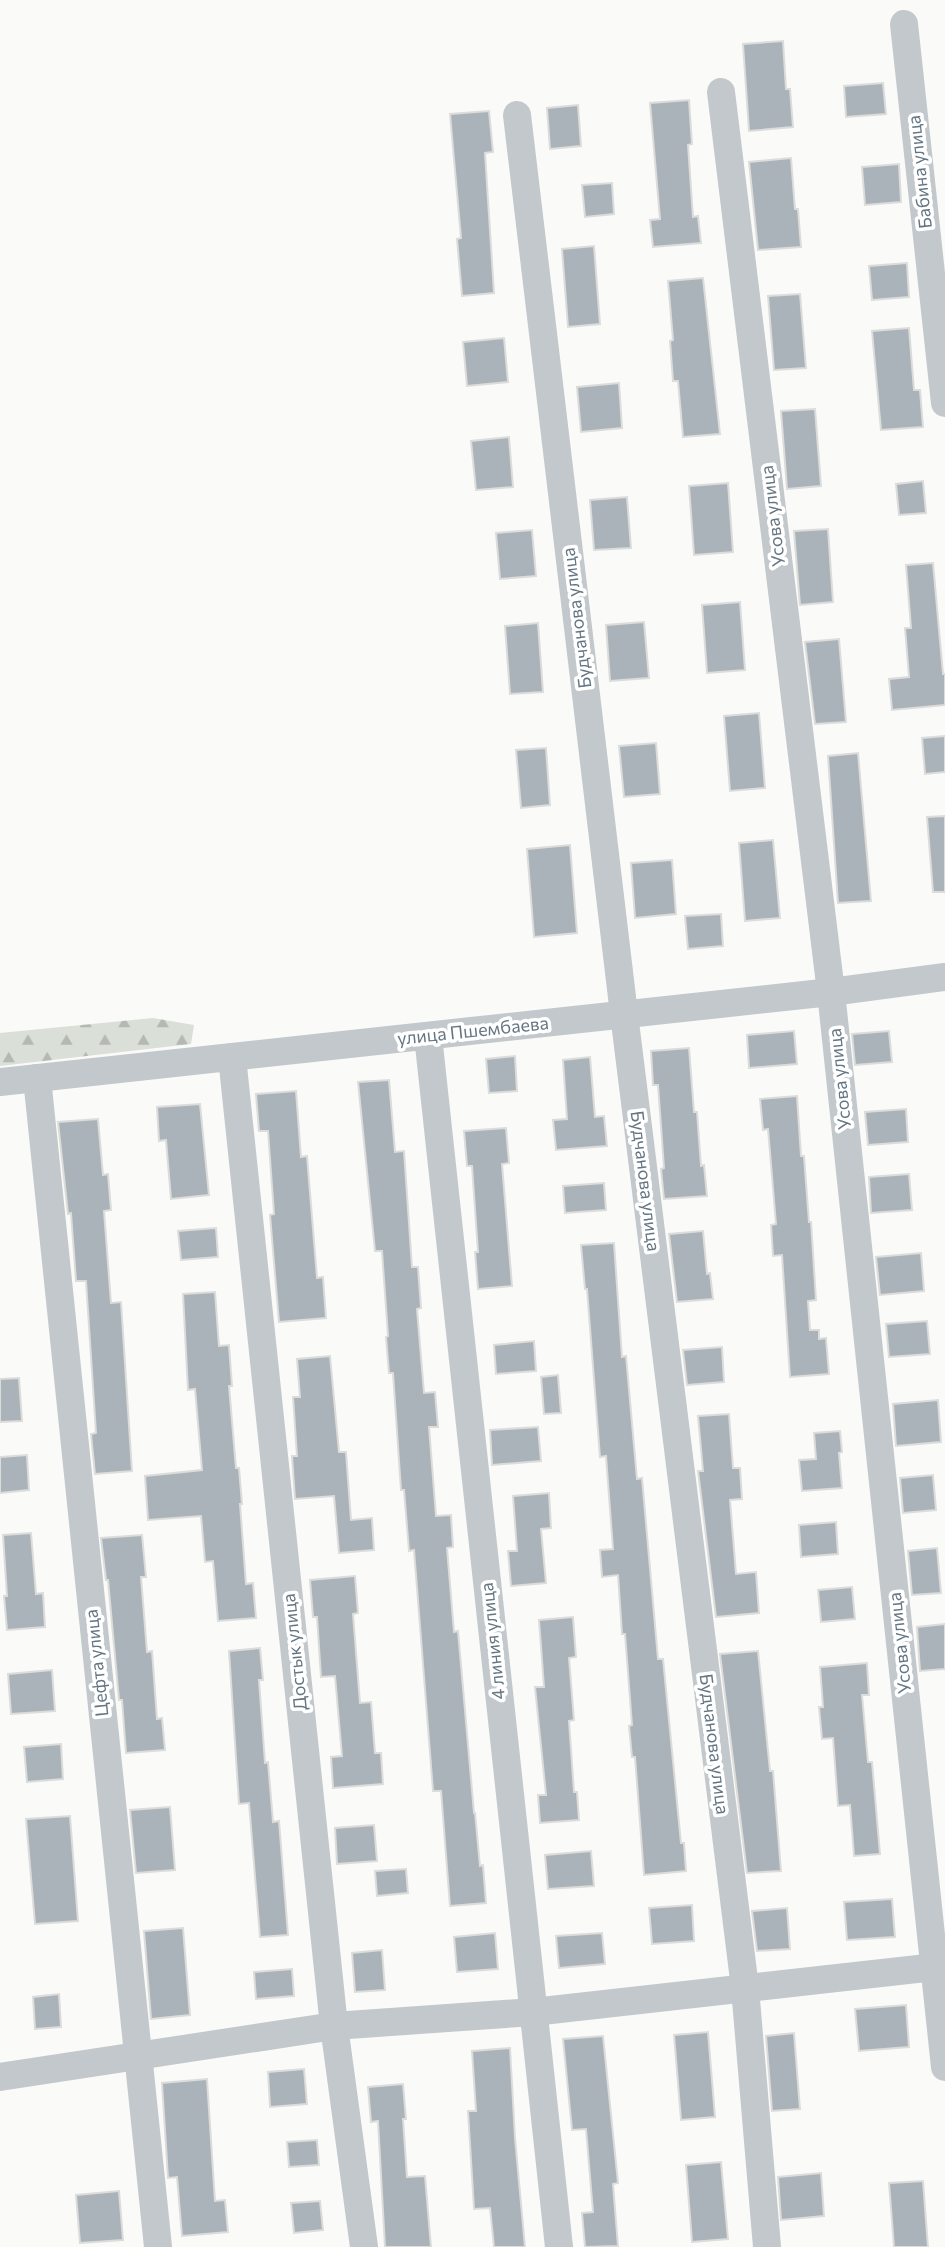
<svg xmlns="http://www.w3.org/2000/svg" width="945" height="2247" font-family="Commissioner,sans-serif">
  <defs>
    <pattern id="forest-firs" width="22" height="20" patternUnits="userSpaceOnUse" patternTransform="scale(1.75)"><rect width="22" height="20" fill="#dadfd7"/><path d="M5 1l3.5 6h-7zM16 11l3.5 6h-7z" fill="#b4b9b4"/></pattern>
  </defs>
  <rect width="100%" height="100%" fill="#fafaf8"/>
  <path fill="url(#forest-firs)" d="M153,1018L194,1025L191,1044L0,1066V1033Z"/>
  <g fill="#aab3b9" stroke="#dcdcda" stroke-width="2">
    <path d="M783,41L786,89H790L793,127L749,131L743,44Z"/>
    <path d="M883,83L886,114L846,117L844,86Z"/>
    <path d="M689,100L692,144L688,145L693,217L698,216L701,243L653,247L650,220L660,219L650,103Z"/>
    <path d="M578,105L581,146L550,149L547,108Z"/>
    <path d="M489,111L493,152L485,153L494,293L462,296L457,239L461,238L450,114Z"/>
    <path d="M791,158L795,209H798L801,247L758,250L749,162Z"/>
    <path d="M899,164L901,202L865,205L862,167Z"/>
    <path d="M612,183L614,214L585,217L582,185Z"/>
    <path d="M594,246L600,324L568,327L562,249Z"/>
    <path d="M907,263L909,297L872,300L869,266Z"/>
    <path d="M703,278L720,434L683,437L678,381H673L670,341L673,340L668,281Z"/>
    <path d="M800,294L806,368L774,370L768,296Z"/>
    <path d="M909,328L914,390H920L923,427L881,430L872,331Z"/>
    <path d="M504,338L508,382L467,386L463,342Z"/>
    <path d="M619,383L622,428L581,432L577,387Z"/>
    <path d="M815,409L821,486L787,489L781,411Z"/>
    <path d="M509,437L513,487L476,490L471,441Z"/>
    <path d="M923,481L926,513L899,515L896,484Z"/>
    <path d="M728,483L733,552L694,555L689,486Z"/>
    <path d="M627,497L631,548L594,550L590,500Z"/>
    <path d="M828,529L833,602L800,605L794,531Z"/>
    <path d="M532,530L536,576L500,579L496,533Z"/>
    <path d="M933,563L943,674H945V705L892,710L889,679L909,677L905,628H911L906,565Z"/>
    <path d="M740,602L745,670L707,673L702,605Z"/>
    <path d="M644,622L649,678L610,681L606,625Z"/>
    <path d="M538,623L543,692L510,694L505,626Z"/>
    <path d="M839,639L846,722L815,724L805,642Z"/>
    <path d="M759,713L765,788L730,791L724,716Z"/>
    <path d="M945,736V772L925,774L922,738Z"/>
    <path d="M656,743L660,794L624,797L619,746Z"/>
    <path d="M546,748L550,805L521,808L516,750Z"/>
    <path d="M858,753L871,901L838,903L828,756Z"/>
    <path d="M945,816V892H933L927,817Z"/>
    <path d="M773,840L780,918L745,921L739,843Z"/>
    <path d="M570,845L577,933L534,937L527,849Z"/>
    <path d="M672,860L676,914L635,918L631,863Z"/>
    <path d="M721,914L723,946L688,949L685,916Z"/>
    <path d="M794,1031L797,1064L749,1068L747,1035Z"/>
    <path d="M889,1031L892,1062L855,1065L852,1034Z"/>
    <path d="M689,1048L694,1112H697L701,1166L704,1165L707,1196L664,1199L661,1169L664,1168L658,1085H653L651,1051Z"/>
    <path d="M515,1056L517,1091L489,1093L486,1059Z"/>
    <path d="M590,1057L595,1117L604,1116L607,1146L556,1150L553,1120L567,1119L563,1060Z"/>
    <path d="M389,1080L395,1152L404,1151L412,1267H418L421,1308L417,1309L424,1393L435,1392L438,1427H429L436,1516L451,1515L453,1547L447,1548L454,1632L458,1631L474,1813H475L480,1866L483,1865L486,1903L450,1906L441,1791H433L414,1550L409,1551L404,1490H401L393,1373H389L386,1337L388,1336L382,1251H375L358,1082Z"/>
    <path d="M296,1091L301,1157L307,1156L317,1278L323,1277L326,1318L279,1322L270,1215L274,1214L268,1131H259L256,1094Z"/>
    <path d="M797,1096L801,1156H804L809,1222H811L816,1300L808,1301L810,1330H819V1339L826,1338L829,1374L790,1377L782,1255L773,1256L771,1225L776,1224L768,1129L763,1130L760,1099Z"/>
    <path d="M200,1104L209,1195L171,1199L166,1140L159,1141L157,1107Z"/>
    <path d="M906,1109L908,1142L868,1145L865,1112Z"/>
    <path d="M98,1119L103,1175L108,1174L111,1210L104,1211L111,1303L121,1302L132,1471L95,1474L91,1434L96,1433L86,1281H76L71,1213L68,1214L58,1122Z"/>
    <path d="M506,1128L509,1163L502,1164L512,1286L478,1289L475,1252H478L472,1166H467L464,1131Z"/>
    <path d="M909,1174L912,1210L871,1213L869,1177Z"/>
    <path d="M604,1183L606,1210L565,1213L563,1186Z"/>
    <path d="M216,1228L218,1257L181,1260L178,1231Z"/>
    <path d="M703,1231L707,1274L710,1273L713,1299L677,1302L669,1234Z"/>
    <path d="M614,1243L622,1357L626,1356L637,1479L642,1478L658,1659H663L681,1843H684L686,1871L644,1875L635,1757H632L629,1726L632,1725L625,1634H622L618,1575L602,1577L600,1550L613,1549L606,1456L600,1457L587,1289H585L581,1245Z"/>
    <path d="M921,1253L924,1291L880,1295L876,1257Z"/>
    <path d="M215,1292L219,1346L229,1345L232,1386H229L236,1468H239L242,1504H240L246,1584L253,1583L256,1618L218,1621L213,1561L205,1562L201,1516L148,1520L145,1476L202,1470L195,1389L188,1390L183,1294Z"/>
    <path d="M927,1321L930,1354L889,1357L886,1324Z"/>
    <path d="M534,1341L536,1371L496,1374L494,1345Z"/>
    <path d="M722,1347L724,1382L687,1385L683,1350Z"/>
    <path d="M330,1356L339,1452H346L351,1520L372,1518L374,1550L339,1553L334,1496L295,1499L292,1456H297L293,1397H300L297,1359Z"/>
    <path d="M558,1375L561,1413L544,1414L541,1377Z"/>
    <path d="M19,1378L22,1421L0,1422V1379Z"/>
    <path d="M938,1400L941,1442L896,1446L893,1404Z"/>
    <path d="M729,1414L733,1468H740L742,1499L730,1500L736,1574L756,1572L759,1613L716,1617L698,1471H703L698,1416Z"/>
    <path d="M538,1427L541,1461L492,1465L490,1430Z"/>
    <path d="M840,1431L842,1452L839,1453L842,1488L802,1491L799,1460L816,1459L814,1433Z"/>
    <path d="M27,1455L29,1490L0,1493V1457Z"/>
    <path d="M933,1475L936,1510L903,1513L900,1478Z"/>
    <path d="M549,1493L551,1528L541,1529L546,1583L511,1586L508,1551H517L513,1496Z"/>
    <path d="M836,1522L838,1554L801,1557L799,1525Z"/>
    <path d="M31,1533L36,1594L43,1593L45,1627L7,1630L4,1596H7L3,1535Z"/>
    <path d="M142,1535L146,1577H141L147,1652L152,1651L157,1719L162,1718L165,1750L126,1753L122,1700H119L108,1580H106L101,1538Z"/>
    <path d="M937,1548L941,1593L912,1595L908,1551Z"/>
    <path d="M355,1576L358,1613L353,1614L360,1703L371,1702L375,1753H381L383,1784L333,1788L331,1757L342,1756L335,1676L321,1677L317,1617H313L310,1580Z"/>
    <path d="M852,1587L855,1619L821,1622L818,1590Z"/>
    <path d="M573,1617L576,1657L569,1658L574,1720L569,1721L574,1792H577L579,1820L540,1823L538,1795H546L535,1687H544L539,1620Z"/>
    <path d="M945,1624V1669L920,1671L917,1627Z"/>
    <path d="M260,1648L263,1680H259L265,1763L268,1762L273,1822L279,1821L288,1935L260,1937L249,1803L239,1804L229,1651Z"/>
    <path d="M758,1651L770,1771H773L781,1871L747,1873L720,1654Z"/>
    <path d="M867,1663L869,1695H862L868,1762H872L880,1854L854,1856L850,1805L838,1806L833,1738L822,1739L819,1707H823L820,1667Z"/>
    <path d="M52,1670L55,1711L11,1714L8,1674Z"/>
    <path d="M61,1744L63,1779L27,1782L24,1747Z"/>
    <path d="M170,1807L175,1870L136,1873L130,1810Z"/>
    <path d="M70,1816L78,1921L35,1924L26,1819Z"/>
    <path d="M374,1825L377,1861L337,1864L335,1828Z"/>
    <path d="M591,1851L594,1886L548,1889L545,1855Z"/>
    <path d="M406,1869L408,1893L377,1896L375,1871Z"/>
    <path d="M892,1899L895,1937L847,1940L844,1902Z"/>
    <path d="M692,1905L694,1941L652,1944L649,1908Z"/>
    <path d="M787,1908L790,1949L757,1951L752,1911Z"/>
    <path d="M183,1928L190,2015L151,2019L144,1931Z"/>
    <path d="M495,1933L498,1969L457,1972L454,1937Z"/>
    <path d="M602,1933L605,1964L559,1968L556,1936Z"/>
    <path d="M382,1950L385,1990L355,1992L352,1953Z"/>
    <path d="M292,1969L294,1996L256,1999L254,1972Z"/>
    <path d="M59,1994L61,2027L35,2029L33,1997Z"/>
    <path d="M906,2005L909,2047L859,2051L855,2009Z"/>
    <path d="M708,2032L715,2117L681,2120L674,2035Z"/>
    <path d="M794,2033L800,2109L772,2111L766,2036Z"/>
    <path d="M603,2036L618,2183L613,2184L618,2246L585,2247L582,2213L593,2212L586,2129L572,2130L563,2039Z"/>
    <path d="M510,2048L515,2138L525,2247H494L490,2208L474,2209L468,2111H476L472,2051Z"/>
    <path d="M304,2069L307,2104L270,2107L268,2072Z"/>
    <path d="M207,2079L215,2201L225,2200L228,2232L182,2236L177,2177L168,2178L162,2083Z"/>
    <path d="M403,2084L406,2119H403L407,2177L425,2176L431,2247H385L378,2121L371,2122L368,2087Z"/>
    <path d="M317,2140L319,2165L289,2167L287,2142Z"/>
    <path d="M721,2162L728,2239L692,2242L686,2165Z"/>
    <path d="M821,2173L824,2216L781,2220L778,2177Z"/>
    <path d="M923,2181L928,2247H894L889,2183Z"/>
    <path d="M119,2191L123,2240L80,2243L76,2195Z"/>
    <path d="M320,2201L323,2230L294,2233L291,2203Z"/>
  </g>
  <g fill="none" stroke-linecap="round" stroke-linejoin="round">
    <g stroke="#c3c8cc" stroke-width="28">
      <path d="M904,24L945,403"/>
      <path d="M721,92L831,992L945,2067"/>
      <path d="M517,115L624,1014L745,1988L767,2247"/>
      <path d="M428,1036L559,2247"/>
      <path d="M232,1057L334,2026L364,2247"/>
      <path d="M37,1078L158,2247"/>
      <path d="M0,1082L831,992L945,977"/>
      <path d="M0,2077L334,2026L533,2012L945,1966"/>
    </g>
  </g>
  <g text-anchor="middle" stroke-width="7" stroke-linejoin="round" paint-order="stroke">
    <g font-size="18" fill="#657683" stroke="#fff">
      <text transform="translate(920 172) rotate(-96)" y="6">Бабина улица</text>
      <text transform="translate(773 516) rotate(-97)" y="6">Усова улица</text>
      <text transform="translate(577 618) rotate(-97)" y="6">Будчанова улица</text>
      <text transform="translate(473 1031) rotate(-6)" y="6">улица Пшембаева</text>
      <text transform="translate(840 1079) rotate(-96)" y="6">Усова улица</text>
      <text transform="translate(645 1181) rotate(83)" y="6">Будчанова улица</text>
      <text transform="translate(493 1641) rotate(-96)" y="6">4 линия улица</text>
      <text transform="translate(900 1643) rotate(-96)" y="6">Усова улица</text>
      <text transform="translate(295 1652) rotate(-96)" y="6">Достык улица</text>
      <text transform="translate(97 1663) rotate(-96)" y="6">Цефта улица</text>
      <text transform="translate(714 1744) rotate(83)" y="6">Будчанова улица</text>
    </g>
  </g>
</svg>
